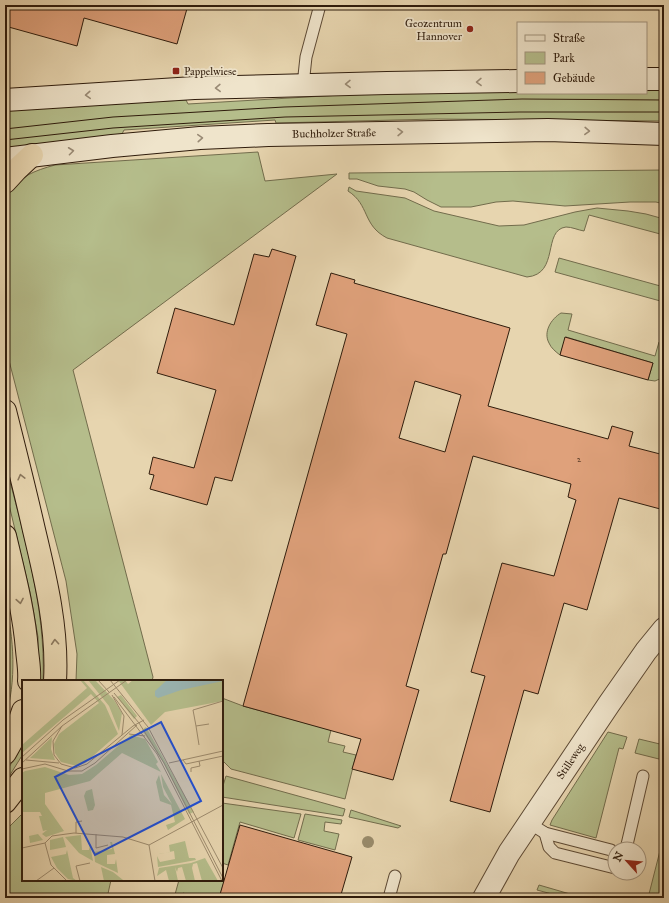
<svg xmlns="http://www.w3.org/2000/svg" width="669" height="903" font-family="'IM FELL Great Primer',serif">
  <rect width="100%" height="100%" fill="#e7d5af"/>
  <filter id="stains"><feTurbulence type="fractalNoise" baseFrequency=".005" numOctaves="4"/><feColorMatrix values="0 0 0 0 .2 0 0 0 0 .09 0 0 0 0 .02 0 0 0 .5 -.17"/></filter>
  <radialGradient id="worn" r=".72"><stop offset=".6" stop-color="#630" stop-opacity="0"/><stop offset="1" stop-color="#630" stop-opacity=".3"/></radialGradient>
  <g fill="#b5bd8b" stroke="#726c4c">
    <path d="M646,87H664V121L436,119L276,123L275,120L124,130L122,134L5,148V111C65,105 125,103 186,100L188,104L341,95L357,93L518,90V93H646Z"/>
    <path d="M258,152L265,181L337,174L73,370L153,677L152,681H76L77,654L66,581L5,345V193C22,176 33,171 55,165Z"/>
    <path d="M664,170V204L656,202H630L565,206L513,201L496,202L471,207H441L427,200L414,192L405,189L378,186L357,179H349V173Z"/>
    <path d="M349,187L356,191L405,198L434,211L499,226L524,225L575,212L597,208L628,211L646,214L664,219V235L589,215L584,231C578,230 572,227 566,227C542,230 560,274 527,277L387,238C362,225 370,205 348,191Z"/>
    <path d="M559,258L664,287V302L555,272Z"/>
    <path d="M561,313L572,314L568,330L655,356L659,342L664,343V377L655,381L648,380L653,363L566,337L560,355C556,352 551,348 549,343C543,332 551,319 561,313Z"/>
    <path d="M5,462C23,533 46,607 43,681H38V637L30,592L5,488Z"/>
    <path d="M5,600C14,638 17,681 5,719Z"/>
    <path d="M222,698L243,706L331,730L328,742L345,746L343,752L356,755L345,799L231,769L222,760Z"/>
    <path d="M608,732L627,737L623,749L619,748L596,838L550,825L552,820Z"/>
    <path d="M639,739L664,745L663,760L635,753Z"/>
    <path d="M23,742V754L5,783V773L13,761Z"/>
    <path d="M226,776L345,809L343,816L222,797V789Z"/>
    <path d="M222,803L301,814L294,838L240,822L228,865L222,863Z"/>
    <path d="M351,810L401,826L398,828L349,817Z"/>
    <path d="M23,813V880H111L107,898H5V831Z"/>
    <path d="M305,814L342,820L341,824L325,822L324,831L339,834L335,850L298,840Z"/>
    <path d="M664,835V898H648Z"/>
    <path d="M222,878L225,879L219,898H200L183,893L182,898H174L179,880H222Z"/>
    <path d="M539,885L570,894L569,898H551L552,894L537,890Z"/>
  </g>
  <g fill="#dfa17b" stroke="#2f1c0c" fill-rule="evenodd">
    <path d="M5,5H188L177,44L84,18L77,46L5,26Z"/>
    <path d="M272,249L296,256L232,481L215,477L207,505L150,489L154,475L149,474L153,457L194,468L216,390L157,373L175,308L234,325L254,254L269,257Z"/>
    <path d="M331,273L355,280L354,283L510,328L488,406L608,439L612,426L633,432L629,446L664,455V510L619,498L587,610L564,603L538,694L524,690L490,812L450,801L485,676L471,672L502,563L554,576L576,500L568,497L571,484L473,456L446,554H443L406,686L419,690L393,780L352,769L361,739L243,706L347,334L316,325ZM415,381L461,395L445,452L399,438Z"/>
    <path d="M565,337L653,363L648,380L560,355Z"/>
    <path d="M240,825L352,857L340,898H219Z"/>
  </g>
  <g fill="none" stroke-linecap="round" stroke-linejoin="round">
    <g stroke="#5d4a35" stroke-width="13">
      <g id="service">
        <path d="M303,85L306,57L320,5"/>
        <path d="M529,823L545,833L611,850"/>
        <path d="M545,833L549,847L555,853L615,868"/>
        <path d="M626,849L643,776"/>
        <path d="M389,898L395,876"/>
      </g>
    </g>
    <g stroke="#5d4a35" stroke-width="24">
      <path id="minor" d="M484,898L509,853L609,704L646,651L664,629"/>
    </g>
    <g stroke="#2f1c0c" stroke-width="24">
      <g id="secondary">
        <path d="M646,79H664"/>
        <path d="M5,100L194,88L387,83L518,81"/>
        <path d="M5,159L112,146L200,138L268,135L548,130L664,134"/>
      </g>
    </g>
    <g stroke="#2f1c0c" stroke-width="24">
      <g id="trunk">
        <path d="M5,182L16,170L32,155"/>
        <path d="M5,411C15,451 25,490 34,530C46,580 58,630 55,681"/>
        <path d="M5,802L23,779"/>
      </g>
    </g>
    <g stroke="#2f1c0c" stroke-width="24">
      <g id="motorway">
        <path d="M5,536C14,574 24,612 27,650C28,661 30,671 29,681"/>
        <path d="M5,753L14,737L23,711"/>
      </g>
    </g>
    <use href="#service" stroke="#efe4cb" stroke-width="11"/>
    <use href="#minor" stroke="#efe4cb" stroke-width="22"/>
    <use href="#secondary" stroke="#efe4cb" stroke-width="22"/>
    <use href="#trunk" stroke="#e7d5af" stroke-width="22"/>
    <use href="#motorway" stroke="#e7d5af" stroke-width="22"/>
    <g stroke="#2f1c0c" stroke-width="1">
      <path d="M5,129L113,117L284,107L522,99L664,100"/>
      <path d="M5,140L113,128L285,117L520,112H664"/>
    </g>
  </g>
  <circle fill="#988a6a" cx="368" cy="842" r="6"/>
  <defs><path id="oneway-chevron" d="M-2-3.5L2.5 0L-2 3.5" fill="none" stroke-width="1.6" stroke-linecap="round" stroke-linejoin="round"/></defs>
  <g stroke="#998a75">
    <use href="#oneway-chevron" transform="translate(479 82) rotate(179)"/>
    <use href="#oneway-chevron" transform="translate(348 84) rotate(179)"/>
    <use href="#oneway-chevron" transform="translate(218 88) rotate(178)"/>
    <use href="#oneway-chevron" transform="translate(88 95) rotate(176)"/>
    <use href="#oneway-chevron" transform="translate(587 131) rotate(2)"/>
    <use href="#oneway-chevron" transform="translate(400 132) rotate(-1)"/>
    <use href="#oneway-chevron" transform="translate(200 138) rotate(-4)"/>
    <use href="#oneway-chevron" transform="translate(71 151) rotate(-7)"/>
  </g>
  <g stroke="#8b785e">
    <use href="#oneway-chevron" transform="translate(21 477) rotate(-104)"/>
    <use href="#oneway-chevron" transform="translate(20 601) rotate(80)"/>
    <use href="#oneway-chevron" transform="translate(55 642) rotate(-94)"/>
  </g>
  <g fill="#8f2418" stroke="#efe4cb" stroke-width="1.5">
    <circle cx="470" cy="29" r="4"/>
    <rect x="172" y="67" width="8" height="8" rx="2"/>
  </g>
  <g text-anchor="middle" stroke-width="3.5" stroke-linejoin="round" paint-order="stroke">
    <g font-size="9" fill="#5b3d28">
      <text x="579" y="462">2</text>
    </g>
    <g font-size="11" fill="#2f1c0c" stroke="#efe4cb" text-anchor="end">
      <text x="462" y="27">Geozentrum<tspan x="462" dy="13">Hannover</tspan></text>
      <text x="184" y="75" text-anchor="start">Pappelwiese</text>
    </g>
    <g font-size="11" fill="#2f1c0c" stroke="#efe4cb">
      <text transform="translate(334 133) rotate(-1)" y="4">Buchholzer Straße</text>
      <text transform="translate(570 761) rotate(-56)" y="4">Stilleweg</text>
    </g>
  </g>
  <g transform="translate(22 680)">
    <rect width="201" height="201" fill="#e7d5af"/>
    <path d="M58,0H61L83,25L96,54L63,83L55,86L39,82L33,73L32,64L37,54L77,23L69,14L0,73V65L65,8ZM66,0H73L92,20L100,33L97,51L87,26ZM96,0H103L106,4L111,0H201V21L143,32L129,45ZM99,15L115,36L112,39L95,17ZM124,47L172,132L167,134L141,82L120,50ZM109,55L123,59L136,82L134,84L139,92L100,73L68,101L23,113V124L42,151L24,157L20,154L25,150L21,151L17,136H20L18,132H0V93L3,91L23,87L47,95L60,94L74,85ZM30,57L29,69L33,80L8,78ZM139,94L163,139L146,150L144,145L153,142L149,125L138,121L134,102L137,95L142,115L150,124L141,107ZM70,109L73,125L71,130L66,131L62,116L64,111ZM16,154L21,160L8,163L7,156ZM59,155L60,170H67L68,165L71,181L57,173L43,157ZM41,157L44,167L28,170V160ZM163,161L167,178H173L174,180L136,187L135,176L138,182L153,179L152,171L138,174H137L148,172L147,165ZM88,162H90L93,174L85,175V184H93L94,179L96,193L73,182L72,172L90,169ZM45,170L51,198L55,201L46,199L35,188L29,177L44,174ZM183,178L196,201H180L175,183L171,184L170,188L173,201H164L160,187L156,188L155,192L153,187L156,201H147L144,190L135,196L137,188L169,183ZM79,187L91,192L101,200L82,201Z" fill="#b5bd8b"/>
    <path d="M145,0H201V1L159,10L136,18L133,16V11Z" fill="#9ab6b4"/>
    <path fill="none" stroke="#9d8b6e" stroke-width="1" d="M76,0L87,12M88,0L126,47L201,188M92,13L117,43L142,83L201,198M90,15L102,36L100,55M92,17L135,74L200,201M187,44L174,46L171,30L201,21M40,46L31,61L32,75L39,84L53,88L65,84L111,46L122,40M174,46L177,65M107,54L123,56M0,77L41,40L98,0M4,80L37,83M161,80L164,84L201,76M0,83L40,46L105,0M147,83L201,71M0,89L23,84L46,91H60L73,83L115,45M169,92V88L178,86L177,81M54,153V142L60,141M74,154V168L86,165M23,163L29,185L45,201M127,165L201,125M127,165L133,201M0,168L23,163L30,156L52,153L101,157L127,165M14,201L32,188M58,201L54,186L68,183"/>
    <path fill="#1d4ed8" fill-opacity="0.15" stroke="#1d4ed8" stroke-width="2" d="M139,42L179,121L73,175L33,97Z"/>
    <rect width="201" height="201" fill="none" stroke="#2f1c0c" stroke-width="2"/>
  </g>
  <rect width="669" height="903" fill="none" stroke="#e7d5af" stroke-width="20"/>
  <rect x="6" y="6" width="657" height="891" fill="none" stroke="#2f1c0c" stroke-width="2"/>
  <rect x="10" y="10" width="649" height="883" fill="none" stroke="#2f1c0c"/>
  <rect x="517" y="22" width="130" height="72" fill="#efe4cb" stroke="#a2947f"/>
  <rect x="525" y="35" width="20" height="6" fill="#efe4cb" stroke="#a2947f"/>
  <text x="553" y="42" font-size="12" fill="#2f1c0c">Straße</text>
  <rect x="525" y="52" width="20" height="12" fill="#b5bd8b" stroke="#a2947f"/>
  <text x="553" y="62" font-size="12" fill="#2f1c0c">Park</text>
  <rect x="525" y="72" width="20" height="12" fill="#dfa17b" stroke="#a2947f"/>
  <text x="553" y="82" font-size="12" fill="#2f1c0c">Gebäude</text>
  <g transform="translate(627 861) rotate(297)"><circle r="19" fill="#efe4cb" stroke="#a2947f"/>
  <path d="M0-3L7 15L0 10L-7 15Z" fill="#8f2418"/>
  <text y="-6" font-size="11" font-weight="bold" text-anchor="middle" fill="#2f1c0c">N</text>
  </g>
  <rect width="100%" height="100%" filter="url(#stains)"/>
  <rect width="100%" height="100%" fill="url(#worn)"/>
</svg>
